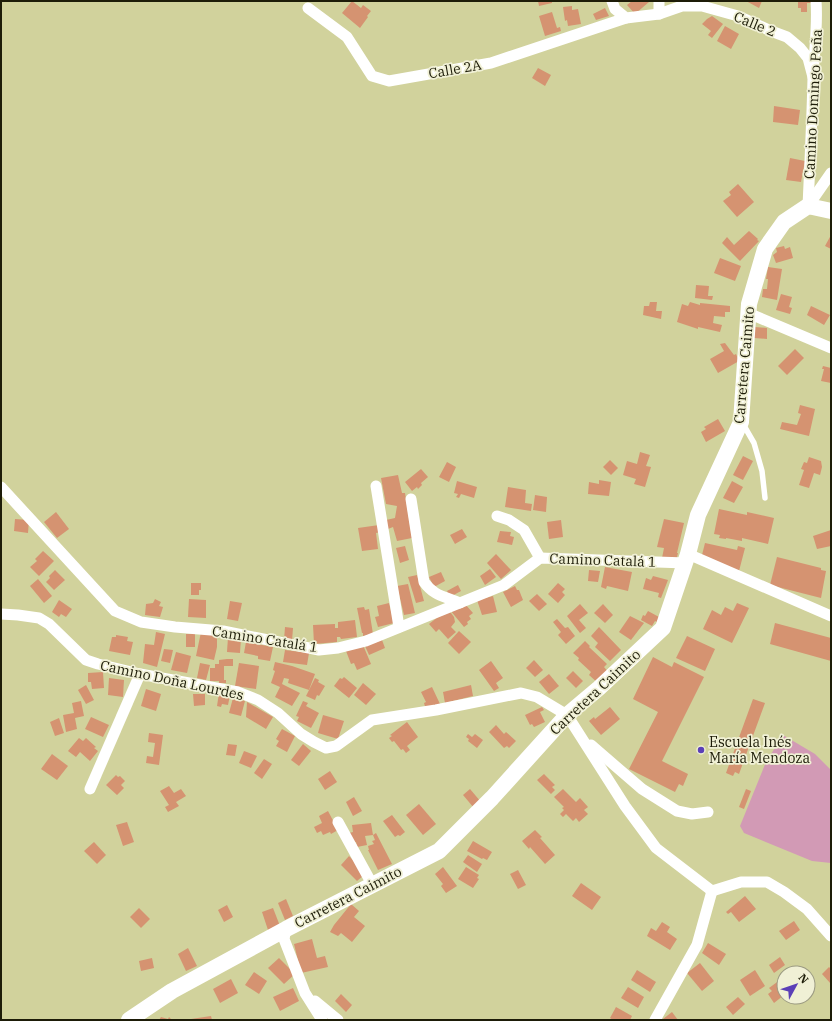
<svg xmlns="http://www.w3.org/2000/svg" width="832" height="1021" font-family="'IBM Plex Serif',serif">
  <rect width="100%" height="100%" fill="#d1d29c"/>
  <path fill="#d29ab5" d="M783,735L815,754L831,770V863L812,861L744,833L740,826L766,762Z"/>
  <g fill="#d59371">
    <path d="M352,1L361,8L363,5L371,11L367,16L368,17L360,28L342,13Z"/>
    <path d="M538,1H552V3L539,6Z"/>
    <path d="M632,1H649V2L635,14L627,5Z"/>
    <path d="M746,1H762L759,8Z"/>
    <path d="M798,1H813V3H807V12H801V8H798Z"/>
    <path d="M572,6V10L578,9L581,24L568,26L567,20L565,21L563,7Z"/>
    <path d="M605,8L609,16L596,20L593,14Z"/>
    <path d="M552,12L557,28L560,27L561,31L545,36L539,16Z"/>
    <path d="M712,16L723,24L712,38L708,35L711,31L702,24L707,19Z"/>
    <path d="M725,26L739,34L731,49L717,41Z"/>
    <path d="M538,68L551,75L545,86L532,78Z"/>
    <path d="M774,106L800,110L798,125L773,122Z"/>
    <path d="M790,158L805,161L801,182L786,180Z"/>
    <path d="M738,184L754,202L737,217L723,201L731,195L729,192Z"/>
    <path d="M749,231L758,239L757,240L759,241L740,261L722,243L727,237L734,245Z"/>
    <path d="M831,235V249L825,246Z"/>
    <path d="M784,246L785,249L790,247L793,258L776,263L773,255L777,252L776,248Z"/>
    <path d="M720,258L741,266L735,281L714,273Z"/>
    <path d="M768,267L782,269L777,300L762,297L763,289H767L768,279H766Z"/>
    <path d="M696,285L709,286L708,296H713L712,300L695,298Z"/>
    <path d="M781,294L792,297L789,307L792,308L790,314L776,310Z"/>
    <path d="M650,302H657L656,311H662L661,319L643,315L644,306H649Z"/>
    <path d="M690,302L700,305V303L730,306V312H725V317L714,316L713,323L722,325L720,332L698,327V329L677,322L682,304L688,306Z"/>
    <path d="M811,306L830,315L824,325L807,315Z"/>
    <path d="M755,327L767,328V339L754,338Z"/>
    <path d="M725,343L734,355L736,354L739,361L718,373L710,359L724,351L720,344Z"/>
    <path d="M795,349L804,358L787,375L778,366Z"/>
    <path d="M823,366L831,368V383L821,381L824,369H822Z"/>
    <path d="M800,405L815,409L809,436L780,429L782,422L797,425L801,414L798,413Z"/>
    <path d="M718,419L725,431L706,442L701,432L706,429L704,427Z"/>
    <path d="M640,452L650,455L646,466L651,467L645,487L634,484L636,479L623,475L627,461L637,464Z"/>
    <path d="M743,456L753,461L743,480L733,475Z"/>
    <path d="M809,457L821,461L822,467L820,475L814,473L809,488L799,485L804,470L801,469L804,462L807,463Z"/>
    <path d="M610,460L618,468L611,475L603,467Z"/>
    <path d="M447,462L456,467L449,482L439,477Z"/>
    <path d="M421,469L428,477L421,483L422,485L418,489L417,487L412,491L405,482Z"/>
    <path d="M398,475L402,493H405L412,538L397,541L393,527L388,529L386,520L395,518L397,506L386,504L381,478Z"/>
    <path d="M599,480L611,482L609,496L588,494L589,482L599,484Z"/>
    <path d="M457,481L477,487L474,498L461,494L459,498L456,497L458,494L454,493Z"/>
    <path d="M732,481L743,487L734,503L723,498Z"/>
    <path d="M508,487L526,490L525,503L532,504L531,511L505,507Z"/>
    <path d="M535,495L547,497L546,512L533,510Z"/>
    <path d="M719,509L747,515V512L774,518L768,544L742,538V541L726,538V539L719,538L720,535L714,534Z"/>
    <path d="M56,512L69,529L57,538L44,522Z"/>
    <path d="M15,519L29,520L28,533L14,531Z"/>
    <path d="M664,519L684,523L677,553H678L676,561L662,558L664,548L657,547Z"/>
    <path d="M561,520L563,537L549,539L547,522Z"/>
    <path d="M379,525L380,532L376,533L378,549L362,551L358,528Z"/>
    <path d="M462,529L467,537L455,544L450,535Z"/>
    <path d="M831,530V546L817,549L813,536Z"/>
    <path d="M500,531L511,532L510,536L514,537L512,545L497,542Z"/>
    <path d="M705,543L737,550L738,546L745,548L739,571L701,559Z"/>
    <path d="M405,546L409,560L400,563L396,548Z"/>
    <path d="M43,551L54,561L39,576L30,567L37,561L35,559Z"/>
    <path d="M496,554L511,570L501,579L487,563Z"/>
    <path d="M777,557L821,568V570L826,571L821,598L770,585Z"/>
    <path d="M605,567L632,572L628,591L607,586L606,589L601,587Z"/>
    <path d="M490,569L496,577L485,585L480,576Z"/>
    <path d="M55,570L65,580L54,590L46,582L50,578L49,576Z"/>
    <path d="M589,570L600,571L598,582L588,581Z"/>
    <path d="M441,572L445,581L434,587L429,577Z"/>
    <path d="M417,575L424,601L416,603L408,577Z"/>
    <path d="M653,576L668,580L661,598L658,597L659,593L643,589L646,578L651,580Z"/>
    <path d="M38,579L52,596L44,603L30,586Z"/>
    <path d="M191,583H201V590H199V595H191Z"/>
    <path d="M558,583L565,589L562,592L565,595L558,603L548,594Z"/>
    <path d="M408,584L415,613L404,615L397,586Z"/>
    <path d="M458,585L461,591L450,597L447,591Z"/>
    <path d="M515,586L517,590H519L523,600L511,607L503,592Z"/>
    <path d="M537,594L547,604L539,611L529,601Z"/>
    <path d="M493,596L497,612L482,615L477,600Z"/>
    <path d="M155,599L161,602L159,606L163,607L160,617L145,615L146,604L153,603Z"/>
    <path d="M189,599L206,600V618L188,617Z"/>
    <path d="M59,600L72,609L66,617L61,614L59,617L52,612Z"/>
    <path d="M230,601L242,603L238,621L227,619Z"/>
    <path d="M389,603L394,623L378,627L375,617L379,616L377,606Z"/>
    <path d="M737,603L749,608L732,643L703,629L712,610L721,615L725,607L733,611Z"/>
    <path d="M465,604L473,613L469,616L471,619L467,622L468,624L464,627L450,610Z"/>
    <path d="M580,604L588,613L579,620L586,628L580,633L567,616Z"/>
    <path d="M603,604L613,615L605,623L594,613Z"/>
    <path d="M364,607L365,610L369,609L373,634L363,636V633H362L357,608Z"/>
    <path d="M448,609L454,617L455,622L451,627L456,632L448,639L439,629L436,632L429,624Z"/>
    <path d="M648,611L659,617L657,622L655,621L652,626L641,620L643,615L645,616Z"/>
    <path d="M630,616L644,623L631,640L619,632Z"/>
    <path d="M557,619L565,628L568,627L575,636L566,644L558,635L561,632L553,622Z"/>
    <path d="M355,620L357,637L341,639L340,637H337V642L314,644L313,625L335,624V628H338V622Z"/>
    <path d="M775,623L831,638V661L770,644Z"/>
    <path d="M285,627L293,628L292,641L284,640Z"/>
    <path d="M599,627L621,650L610,661L595,647L598,643L591,636Z"/>
    <path d="M459,631L471,642L459,654L448,643Z"/>
    <path d="M156,632L165,634L157,667L143,663L145,644L154,645Z"/>
    <path d="M201,632L217,633V647L214,660L196,656Z"/>
    <rect x="186" y="634" width="9" height="13"/>
    <path d="M116,635L128,637L127,641L133,642L130,655L109,651L112,637H116Z"/>
    <path d="M687,636L715,649L705,671L676,658Z"/>
    <path d="M228,637L241,638L240,653L227,652Z"/>
    <path d="M382,640L385,648L369,655L365,646Z"/>
    <path d="M585,641L590,646L589,647L607,664L604,667L609,673L599,684L589,675L591,672L578,660L579,658L573,653Z"/>
    <path d="M246,642L273,647L270,661L258,659V656L244,653Z"/>
    <path d="M363,645L371,664L357,670L354,663L351,664L346,651Z"/>
    <path d="M164,649L173,650L170,663L161,661Z"/>
    <path d="M285,650L309,653L307,665L283,662Z"/>
    <path d="M176,652L191,656L187,673L171,670Z"/>
    <path d="M653,657L672,667L674,662L704,677L662,761L688,774L683,786L679,784L675,792L629,769L658,712L633,699Z"/>
    <path d="M227,659H233V666H224V680H226V683H219V681H210V668H215V664H219V660Z"/>
    <path d="M534,660L543,670L535,677L526,668Z"/>
    <path d="M491,661L503,678L496,683L499,688L494,691L479,670Z"/>
    <path d="M275,662L292,666L315,674L309,690L288,683L289,679L284,678L282,684L300,693L292,706L275,697L280,687L271,683L275,671L273,670Z"/>
    <path d="M200,663L210,665L206,680L197,678Z"/>
    <path d="M239,663L259,666L256,689L235,686Z"/>
    <path d="M573,671L583,681L576,688L566,678Z"/>
    <path d="M103,672L104,688L92,689L91,682H88V673Z"/>
    <path d="M549,674L559,686L549,694L539,682Z"/>
    <path d="M344,677L357,688L349,698L334,686L340,678L342,679Z"/>
    <path d="M109,678L124,680L123,697L108,695Z"/>
    <path d="M315,678L319,680L318,682L325,686L319,696L317,695L315,700L306,696Z"/>
    <path d="M363,683L376,694L366,705L354,695Z"/>
    <path d="M86,685L94,700L86,704L78,690Z"/>
    <path d="M471,685L473,696L445,703L443,692Z"/>
    <path d="M432,687L440,704L426,710L424,703L426,702L421,692Z"/>
    <path d="M146,689L161,694L156,711L141,706Z"/>
    <path d="M219,693L230,695L228,705L222,704L221,707L217,706Z"/>
    <path d="M193,694H205V705L194,706Z"/>
    <path d="M233,698L245,701L241,716L229,713Z"/>
    <path d="M753,699L765,703L739,774L735,772L733,776L726,773Z"/>
    <path d="M81,701L84,716L75,718L77,729L66,732L63,715L74,713L72,703Z"/>
    <path d="M303,701L308,703L306,706L319,713L311,728L297,721L299,717L296,716Z"/>
    <path d="M247,702L273,717L266,729L246,717Z"/>
    <path d="M542,707L544,710L540,712L545,722L534,727L532,724L530,725L525,715Z"/>
    <path d="M610,707L620,719L601,735L589,721L594,717L595,719Z"/>
    <path d="M323,715L344,721L338,739L318,733Z"/>
    <path d="M91,717L109,725L103,737L85,729Z"/>
    <path d="M59,718L64,733L55,736L50,722Z"/>
    <path d="M407,722L418,737L407,746L410,750L406,753L403,749L401,750L394,741L392,742L389,738L392,736L390,735Z"/>
    <path d="M496,725L504,734L506,732L516,741L509,748L507,746L504,748L489,732Z"/>
    <path d="M282,729L295,736L287,752L276,746L279,741L276,739Z"/>
    <path d="M149,733L163,735L159,765L146,763L147,756L153,757L155,743L148,742Z"/>
    <path d="M468,734L472,737L475,734L483,740L477,748L468,741L469,739L466,737Z"/>
    <path d="M79,738L83,741L86,738L96,747L94,748L98,751L90,761L80,752L76,757L68,751Z"/>
    <path d="M228,744L237,745L235,756L226,755Z"/>
    <path d="M303,744L311,751L299,766L291,760Z"/>
    <path d="M244,751L257,756L251,768L239,763Z"/>
    <path d="M52,754L68,766L57,780L41,769Z"/>
    <path d="M264,759L272,764L262,779L254,773Z"/>
    <path d="M330,771L337,782L325,790L318,779Z"/>
    <path d="M544,774L555,785L552,787L555,790L551,794L537,780Z"/>
    <path d="M116,775L118,777L120,776L125,781L121,785L124,788L117,795L106,785Z"/>
    <path d="M169,786L174,793L181,789L186,796L176,802L179,806L168,812L165,807L169,805L160,791Z"/>
    <path d="M470,789L481,802L474,808L463,795Z"/>
    <path d="M563,789L576,802L580,798L588,807L584,810L588,814L579,822L576,818L573,821L566,814L563,817L560,814L564,810L562,808L564,807L554,797Z"/>
    <path d="M746,789L751,791L744,809L739,807Z"/>
    <path d="M354,797L362,811L353,816L346,802Z"/>
    <path d="M419,804L436,824L423,835L406,815Z"/>
    <path d="M328,811L338,830L331,834L330,832L323,835L321,831L317,833L314,827L322,823L319,816Z"/>
    <path d="M392,815L405,832L400,836L398,835L395,837L383,821Z"/>
    <path d="M127,822L134,842L123,846L116,825Z"/>
    <path d="M371,823L373,835L365,836L367,845L357,847L356,842L351,843L349,833L353,832L352,825Z"/>
    <path d="M535,830L542,837L540,838L555,855L545,864L530,847L529,849L522,841Z"/>
    <path d="M376,833L392,864L378,870L368,850H369L368,846L374,844L372,841L375,840L373,835Z"/>
    <path d="M473,841L492,852L487,860L483,858L482,859L467,851Z"/>
    <path d="M94,842L106,855L97,864L84,851Z"/>
    <path d="M468,855L482,864L477,872L463,862Z"/>
    <path d="M349,856L358,865L363,876L357,881L341,865Z"/>
    <path d="M443,867L457,886L446,893L441,886L443,884L435,874Z"/>
    <path d="M466,867L479,875L477,878L479,879L473,888L458,879Z"/>
    <path d="M518,870L526,885L518,889L510,874Z"/>
    <path d="M581,883L601,897L592,910L572,896Z"/>
    <path d="M745,896L756,909L739,922L731,912L728,914L726,912Z"/>
    <path d="M286,899L293,916L285,920L278,903Z"/>
    <path d="M351,904L359,911L354,917L365,926L352,942L341,933L338,936L330,932L334,925Z"/>
    <path d="M227,905L233,917L224,922L218,910Z"/>
    <path d="M139,908L150,919L141,928L130,917Z"/>
    <path d="M273,908L280,926L268,930L262,912Z"/>
    <path d="M794,921L800,930L786,940L779,931Z"/>
    <path d="M662,922L670,927L667,932L677,939L670,950L647,936L651,928L656,931Z"/>
    <path d="M312,939L317,958L325,956L328,967L301,973L294,944Z"/>
    <path d="M708,943L726,954L719,965L702,953Z"/>
    <path d="M188,948L197,966L186,971L178,954Z"/>
    <path d="M780,957L785,965L774,973L769,965Z"/>
    <path d="M152,958L154,968L141,971L139,961Z"/>
    <path d="M279,958L295,974L284,984L268,968Z"/>
    <path d="M700,963L714,981L702,991L687,973Z"/>
    <path d="M829,967L831,969V984L822,974Z"/>
    <path d="M637,970L656,982L650,992L631,980Z"/>
    <path d="M755,970L765,986L750,996L740,980Z"/>
    <path d="M254,972L267,981L259,994L245,985Z"/>
    <path d="M784,977V995L774,1003L768,994L772,991L769,988Z"/>
    <path d="M231,979L238,993L220,1003L213,989Z"/>
    <path d="M628,987L644,997L638,1008L621,998Z"/>
    <path d="M293,988L299,1001L280,1011L273,997Z"/>
    <path d="M341,994L352,1005L346,1012L335,1001Z"/>
    <path d="M738,997L745,1004L733,1015L726,1007Z"/>
    <path d="M616,1007L632,1016L630,1020H613L610,1018Z"/>
    <path d="M672,1012L678,1020H664L663,1019Z"/>
    <path d="M211,1016L212,1020H191V1019Z"/>
    <path d="M161,1017L168,1019L169,1017L172,1020H159Z"/>
  </g>
  <g fill="none" stroke-linecap="round" stroke-linejoin="round">
    <path stroke="#fff" stroke-width="5.5" d="M743,424L754,443L762,471L765,498"/>
    <g stroke="#fff" stroke-width="11">
      <path d="M612,1L615,9L626,18L659,14L682,6H702L738,16L771,31L787,37L800,48L808,58L813,77"/>
      <path d="M308,8L347,37L372,76L389,81L491,63L626,18"/>
      <path d="M659,14V1"/>
      <path d="M808,206C810,163 812,120 813,78C814,52 818,27 816,1"/>
      <path d="M808,206L831,173"/>
      <path d="M748,313L831,348"/>
      <path d="M376,486L399,627"/>
      <path d="M1,487L115,611L141,622L175,627L223,631L319,650L338,648L366,641L504,585L540,558L686,563"/>
      <path d="M411,499L424,582C434,596 444,596 460,603"/>
      <path d="M497,516L509,520L524,530L540,558"/>
      <path d="M688,554L831,616"/>
      <path d="M1,614L18,615L39,618L49,624L86,660L98,664L140,674L238,692L258,700L278,713L301,734L314,742L326,748L336,746L372,720L436,710L521,693L537,697L567,715L625,806L656,848L712,891L741,882H767L784,892L807,909L831,936"/>
      <path d="M591,745L642,789L677,811L692,814L708,812"/>
      <path d="M90,789L140,674"/>
      <path d="M338,822L372,884"/>
      <path d="M286,929L284,939L305,993L322,1020"/>
      <path d="M315,1001L338,1020"/>
      <path d="M655,1020L697,945L712,891"/>
    </g>
    <path stroke="#fff" stroke-width="16" d="M129,1020L172,991L286,929L439,851L492,798L567,715L599,688L663,628L688,554L698,515L741,422L749,304L765,249L784,222L808,206L831,211"/>
  </g>
  <circle fill="#5b3fb7" stroke="#f0f0d5" stroke-width="1.5" cx="701" cy="750" r="4"/>
  <g text-anchor="middle" stroke-width="3.5" stroke-linejoin="round" paint-order="stroke">
    <g font-size="14" fill="#1d1c08" stroke="#f0f0d5">
      <text transform="translate(755 24) rotate(22)" y="5">Calle 2</text>
      <text transform="translate(455 69) rotate(-10)" y="5">Calle 2A</text>
      <text transform="translate(813 104) rotate(-87)" y="5">Camino Domingo Peña</text>
      <text transform="translate(744 365) rotate(-85)" y="5">Carretera Caimito</text>
      <text transform="translate(603 560) rotate(2)" y="5">Camino Catalá 1</text>
      <text transform="translate(265 639) rotate(9)" y="5">Camino Catalá 1</text>
      <text transform="translate(172 680) rotate(12)" y="5">Camino Doña Lourdes</text>
      <text transform="translate(595 692) rotate(-43)" y="5">Carretera Caimito</text>
      <text transform="translate(348 897) rotate(-27)" y="5">Carretera Caimito</text>
    </g>
    <g font-size="14" fill="#1d1c08" stroke="#f0f0d5" text-anchor="start">
      <text x="709" y="747">Escuela Inés<tspan x="709" dy="16">María Mendoza</tspan></text>
    </g>
  </g>
  <rect width="832" height="1021" fill="none" stroke="#1d1c08" stroke-width="4"/>
  <g transform="translate(796 985) rotate(50)"><circle r="19" fill="#f0f0d5" stroke="#9c9b83"/>
  <path d="M0-3L7 15L0 10L-7 15Z" fill="#5b3fb7"/>
  <text y="-6" font-size="11" font-weight="bold" text-anchor="middle" fill="#1d1c08">N</text>
  </g>
</svg>
